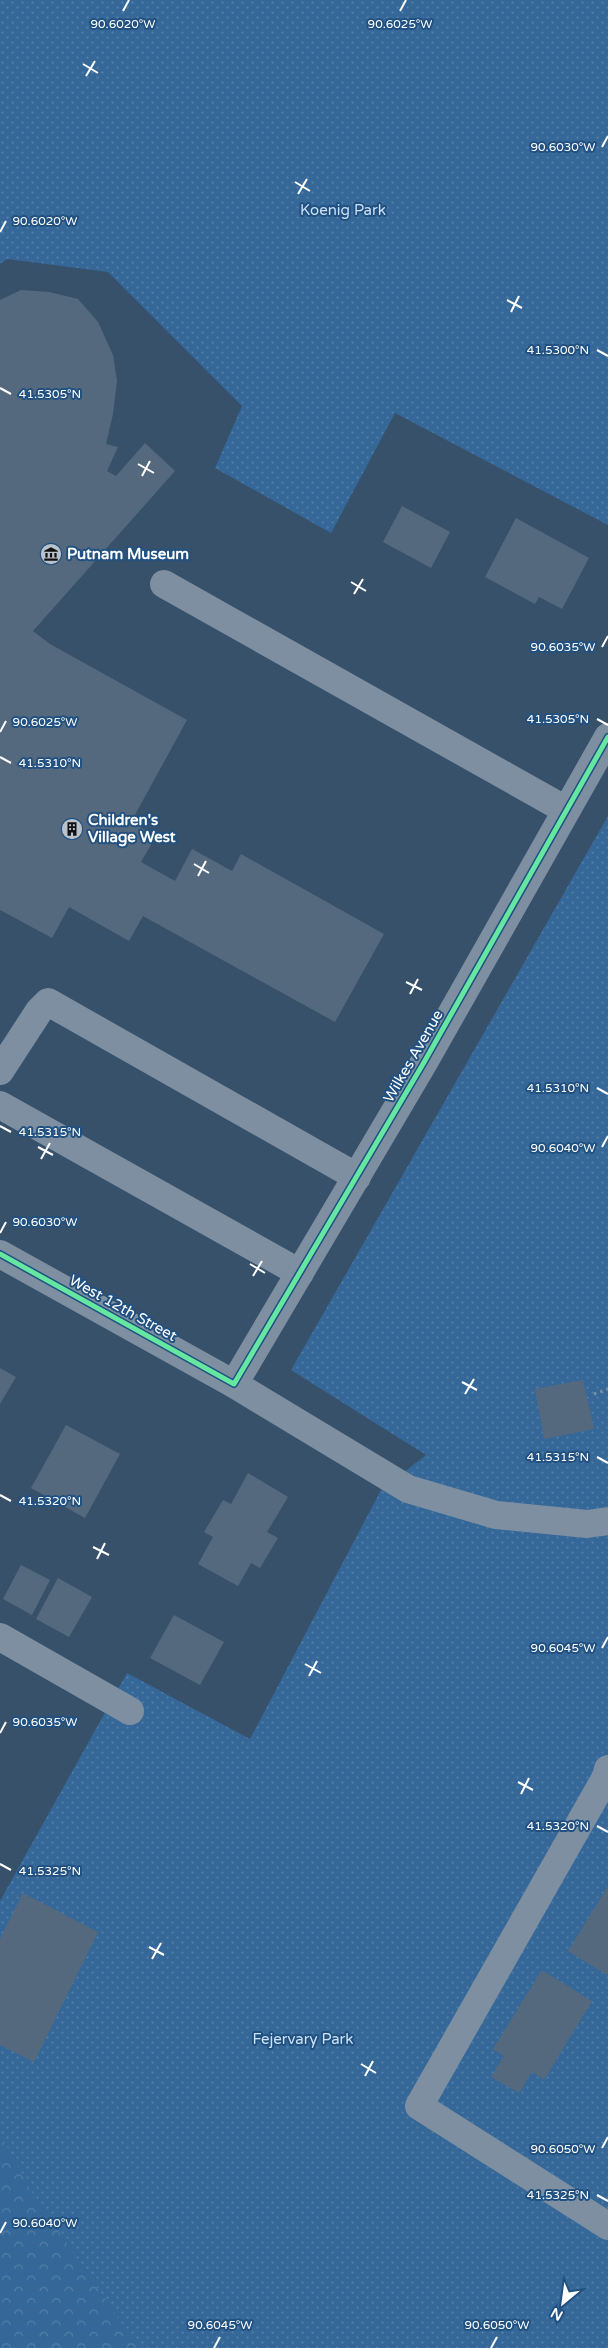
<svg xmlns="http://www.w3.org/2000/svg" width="608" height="2348" font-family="'Varela Round',sans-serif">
  <defs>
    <pattern id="grass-dots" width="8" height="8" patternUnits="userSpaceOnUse" patternTransform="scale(1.25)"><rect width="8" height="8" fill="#356898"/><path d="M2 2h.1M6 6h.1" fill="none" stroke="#537fa7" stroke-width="1.8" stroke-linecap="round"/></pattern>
    <pattern id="forest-crowns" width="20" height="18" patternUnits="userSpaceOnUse" patternTransform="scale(1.25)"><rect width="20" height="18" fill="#356898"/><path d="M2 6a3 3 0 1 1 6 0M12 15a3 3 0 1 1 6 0" fill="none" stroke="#537fa7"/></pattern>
  </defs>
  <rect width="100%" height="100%" fill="#37516b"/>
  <g fill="url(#grass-dots)">
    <path d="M0,0H608V525L395,413L331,533L215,468L242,406L108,272L7,259L0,264Z"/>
    <path d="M608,816V2348H0V1901L127,1673L250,1739L381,1490L426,1455L291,1370Z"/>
  </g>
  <path fill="url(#forest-crowns)" d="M0,2134L33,2194L139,2348H0Z"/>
  <g fill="#55697e">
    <path d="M21,290L49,292L78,299L98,322L113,355L117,381L113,414L106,444L118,447L107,471L116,476L145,443L175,471L33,631L50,644L187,720L131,822L156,836L141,862L175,881L192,849L232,871L241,854L384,934L335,1022L143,916L129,941L69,907L52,938L0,910V300Z"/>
    <path d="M402,506L450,532L431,568L383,542Z"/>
    <path d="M516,518L589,558L562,609L539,597L535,604L485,577Z"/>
    <path d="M0,1368L16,1377L0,1404Z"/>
    <path d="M583,1380L594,1429L544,1439L535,1389Z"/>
    <path d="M66,1425L120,1454L85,1518L31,1488Z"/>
    <path d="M248,1473L288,1497L267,1532L278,1538L260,1568L251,1563L238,1586L198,1564L213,1537L204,1532L223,1500L231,1504Z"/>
    <path d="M21,1565L50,1580L32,1615L3,1599Z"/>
    <path d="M58,1578L92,1597L69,1637L36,1619Z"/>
    <path d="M174,1615L224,1642L200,1685L150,1658Z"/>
    <path d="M608,1886V1973L607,1975L568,1951Z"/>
    <path d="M23,1893L98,1932L34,2062L0,2045V1939Z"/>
    <path d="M542,1970L592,2001L544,2080L532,2072L519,2093L491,2077L504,2056L493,2049Z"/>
  </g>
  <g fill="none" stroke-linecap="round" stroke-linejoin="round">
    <path stroke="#7d8fa1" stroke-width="3" stroke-dasharray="2.5 4" stroke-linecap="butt" d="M594,1394L608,1389"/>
    <g stroke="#7d8fa1" stroke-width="28">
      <path d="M164,584L566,810"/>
      <path d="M0,1071L39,1011L48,1002L357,1177"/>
      <path d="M0,1105L300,1273"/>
      <path d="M0,1254L234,1384L408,1489L496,1515L587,1524L608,1521"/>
      <path d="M234,1384L423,1064L608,737"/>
      <path d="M0,1637L130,1711"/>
      <path d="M608,1769L606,1777L419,2106L608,2226"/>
    </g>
    <g stroke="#215181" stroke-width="8">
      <path id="cycleway" d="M0,1254L234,1384L423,1064L608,737"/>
    </g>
    <use href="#cycleway" stroke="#66e7a1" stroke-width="5"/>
  </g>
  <path fill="none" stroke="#fff" stroke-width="2" d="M123,11L129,0M400,11L406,0M83,64L98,73M86,76L95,61M602,147L608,136M295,182L310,191M298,194L307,179M0,232L6,221M507,300L522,308M511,312L519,296M597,350L608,356M0,388L11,394M138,464L154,473M142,476L150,461M351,582L366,591M354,594L363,579M602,647L608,636M597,719L608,725M0,732L6,721M0,757L11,763M194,864L209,873M198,876L206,861M406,982L422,990M410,994L418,979M597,1088L608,1094M0,1126L11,1132M38,1147L53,1155M602,1147L608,1136M41,1159L50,1143M0,1233L6,1222M250,1264L265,1273M253,1276L262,1261M462,1382L477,1390M465,1394L474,1379M597,1457L608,1463M0,1495L11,1501M93,1547L109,1555M97,1559L105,1543M602,1648L608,1637M305,1664L321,1673M309,1676L317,1661M0,1733L6,1722M518,1782L533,1790M521,1794L529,1778M597,1826L608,1832M0,1864L11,1870M149,1947L164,1955M152,1959L161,1943M361,2064L376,2073M365,2076L373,2061M602,2148L608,2137M597,2195L608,2201M0,2233L6,2222M214,2348L220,2337M491,2348L497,2337"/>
  <defs>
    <g id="museum-disc" transform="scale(1.125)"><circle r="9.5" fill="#b9c2cb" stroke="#215181"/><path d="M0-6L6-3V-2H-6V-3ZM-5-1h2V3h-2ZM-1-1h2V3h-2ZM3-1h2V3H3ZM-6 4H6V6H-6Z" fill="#111"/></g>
    <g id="building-disc" transform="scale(1.125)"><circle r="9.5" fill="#b9c2cb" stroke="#215181"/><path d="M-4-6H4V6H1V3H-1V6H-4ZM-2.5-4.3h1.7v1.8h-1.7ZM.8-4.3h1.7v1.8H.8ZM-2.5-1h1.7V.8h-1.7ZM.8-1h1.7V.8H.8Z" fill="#111"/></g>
  </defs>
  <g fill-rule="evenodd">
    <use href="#museum-disc" x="51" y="554"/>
    <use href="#building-disc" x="72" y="829"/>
  </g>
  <g text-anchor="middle" stroke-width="4" stroke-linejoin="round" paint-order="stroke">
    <g font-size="15" fill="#cbe1f6" stroke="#215181">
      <text x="343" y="215">Koenig Park</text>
      <text x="303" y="2044">Fejervary Park</text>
    </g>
    <g font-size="15" font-weight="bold" fill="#fff" stroke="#215181" text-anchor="start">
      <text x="67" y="559">Putnam Museum</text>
      <text x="88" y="825">Children's<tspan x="88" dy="17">Village West</tspan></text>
    </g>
    <g font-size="15" fill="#fff" stroke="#215181">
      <text transform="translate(413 1056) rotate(-60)" y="5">Wilkes Avenue</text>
      <text transform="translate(123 1308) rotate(29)" y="5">West 12th Street</text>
    </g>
  </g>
  <g font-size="12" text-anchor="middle" fill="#fff" stroke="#215181" stroke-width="4" stroke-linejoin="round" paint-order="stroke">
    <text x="123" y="28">90.6020°W</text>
    <text x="400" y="28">90.6025°W</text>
    <text x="563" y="151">90.6030°W</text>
    <text x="45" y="225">90.6020°W</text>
    <text x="558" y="354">41.5300°N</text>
    <text x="50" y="398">41.5305°N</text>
    <text x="563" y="651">90.6035°W</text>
    <text x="558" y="723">41.5305°N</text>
    <text x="45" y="726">90.6025°W</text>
    <text x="50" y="767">41.5310°N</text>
    <text x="558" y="1092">41.5310°N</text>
    <text x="50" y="1136">41.5315°N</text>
    <text x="563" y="1152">90.6040°W</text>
    <text x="45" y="1226">90.6030°W</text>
    <text x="558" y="1461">41.5315°N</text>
    <text x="50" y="1505">41.5320°N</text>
    <text x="563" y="1652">90.6045°W</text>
    <text x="45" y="1726">90.6035°W</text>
    <text x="558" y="1830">41.5320°N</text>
    <text x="50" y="1875">41.5325°N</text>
    <text x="563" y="2153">90.6050°W</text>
    <text x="558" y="2199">41.5325°N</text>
    <text x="45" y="2227">90.6040°W</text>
    <text x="220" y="2329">90.6045°W</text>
    <text x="497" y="2329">90.6050°W</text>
  </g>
  <g transform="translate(563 2303) rotate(209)" stroke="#215181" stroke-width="4" paint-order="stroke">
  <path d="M0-4L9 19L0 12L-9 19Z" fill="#ffffff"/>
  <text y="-8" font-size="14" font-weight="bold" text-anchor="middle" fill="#ffffff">N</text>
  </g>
</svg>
